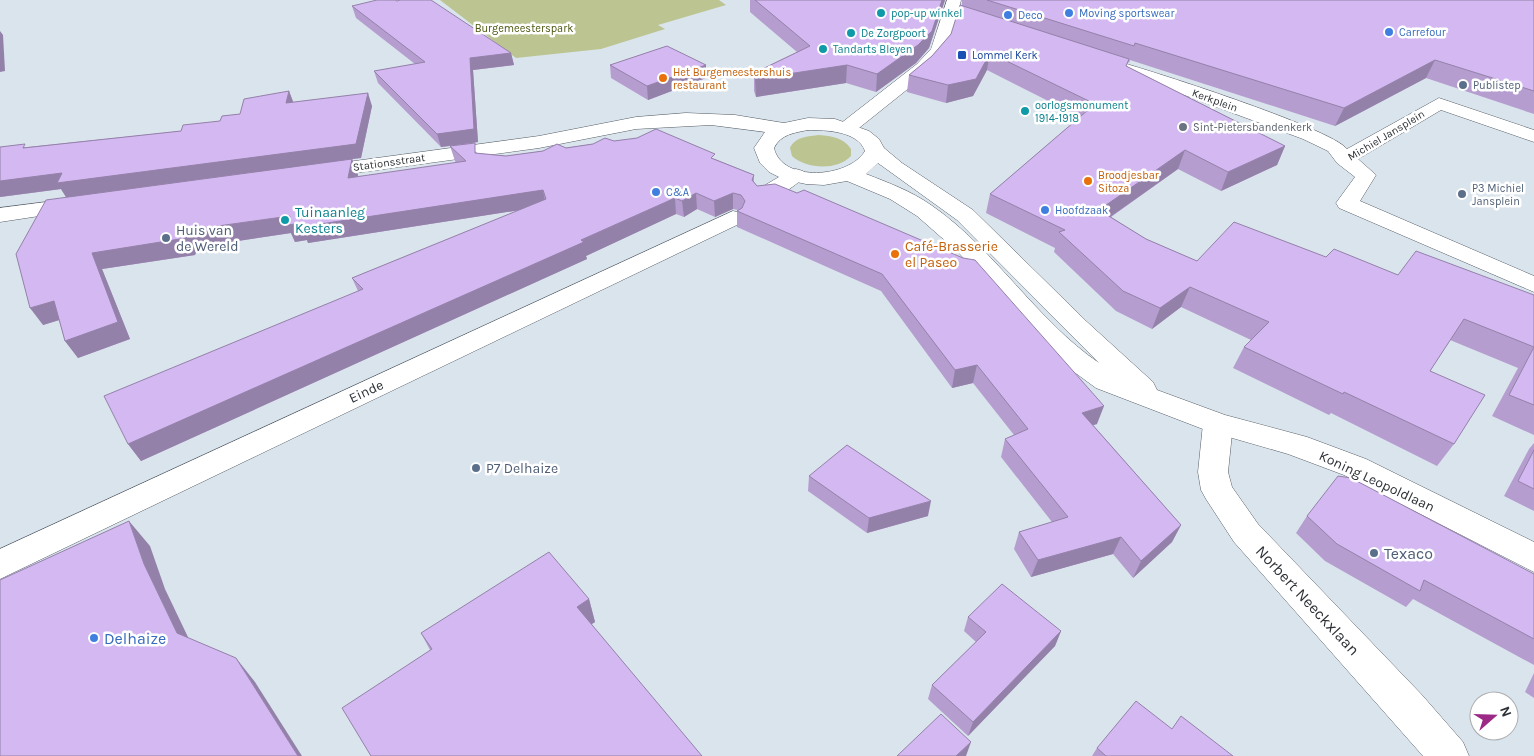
<svg xmlns="http://www.w3.org/2000/svg" width="1534" height="756" font-family="Karla,sans-serif">
  <rect width="100%" height="100%" fill="#dae4ed"/>
  <g fill="#bcc592">
    <path d="M440,0H719L726,5L658,25L665,29L601,49L516,58Z"/>
    <path d="M819,135C832,136 844,138 851,149V156C837,171 806,169 792,156L790,148C795,137 808,136 819,135Z"/>
  </g>
  <g fill="none" stroke-linecap="round" stroke-linejoin="round">
    <g stroke="#565e66" stroke-width="1">
      <g id="street">
        <path d="M947,0H961L959,10L998,23L1000,26L992,31L956,19L947,50L929,72L854,132H840L837,128L840,124L917,64L931,49Z"/>
        <path d="M1109,59C1144,68 1331,128 1347,149L1439,98L1534,130V142L1441,110L1358,159L1376,175L1360,201L1534,276V292L1339,208L1336,203L1355,177L1337,163L1328,151L1303,139L1160,86L1103,68L1101,64L1103,60Z"/>
        <path d="M796,169L803,171L806,175L803,179C790,188 774,204 757,200L754,195L757,190L789,171Z"/>
        <path d="M733,211L741,213L744,218L741,223L0,579V549Z"/>
        <path d="M1218,414L1228,417L1233,424L1228,472L1232,487L1258,524L1422,695L1463,742L1469,756H1423L1234,542L1206,499L1201,490L1198,472L1203,424L1208,417Z"/>
      </g>
    </g>
    <g stroke="#565e66" stroke-width="1">
      <g id="secondary">
        <path d="M686,113L735,115L784,123L808,118L835,119L869,131L879,139L884,148L902,163L973,210L1086,321L1153,382L1157,390L1225,415L1307,437L1366,459L1534,542V572L1344,475L1288,454L1208,431L1096,388L1066,366L1047,348L958,252L917,216L890,199L847,181L824,185L806,184L783,179L769,172L760,163L754,148L765,132L711,125L636,129L539,148L318,178L311,176L308,172L311,168L318,166L539,136L636,117ZM808,130C826,130 858,131 865,151C849,178 782,183 774,148C781,134 794,133 808,130ZM878,163L957,220L1099,363C1036,320 995,249 931,205C911,191 889,183 866,174Z"/>
        <path d="M77,198L85,199L88,204L85,209L0,222V208Z"/>
      </g>
    </g>
    <use href="#street" fill="#fff" fill-rule="evenodd"/>
    <use href="#secondary" fill="#fff" fill-rule="evenodd"/>
  </g>
  <g fill="#b59ecf">
    <path d="M750,0H945L929,48L916,63L876,92L846,83L756,97L754,91V73L797,52L750,12Z"/>
    <path d="M962,0H1534V114L1426,78L1335,126L1130,60L1129,63L1128,62L1126,66L1285,146L1277,165L1221,191L1178,169L1111,217L1146,239L1197,261L1326,257L1398,275L1534,295V435L1492,416L1518,368L1450,340L1430,371L1454,444L1437,466L1331,413L1329,415L1233,368L1244,347L1251,340L1181,307L1152,329L1116,311L1054,252L1055,248L986,213L990,194L1080,117L987,70L973,96L946,103L907,92L909,75L932,56L951,34L962,6Z"/>
    <path d="M352,6L511,53L514,65L473,70L478,142L468,144L477,153L506,156L614,141L715,159L754,175V182L757,186L1097,424L1093,425L1181,525L1172,542L1133,578L1113,554L1031,577L1014,549L1019,532L1052,522L1001,457L1005,439L1014,435L973,383L952,388L881,291L737,227V211L738,210L733,209L715,217L697,209L684,217L676,214L586,256L587,259L141,461L128,444L358,291L352,278L520,210L308,243L307,240L295,242L291,233L198,247L195,255L102,269L130,339L78,358L65,341L59,320L43,325L66,197L61,189L0,197V147H28L181,131L220,121L240,114L289,91L293,102L372,106L361,158L352,159L358,175L357,177L456,163L455,161L450,146L441,147L378,83L374,71L415,64L356,18Z"/>
    <path d="M610,65H706V78L648,100L611,78Z"/>
    <path d="M1534,443V511L1504,496L1529,449Z"/>
    <path d="M809,476L928,516L867,533L808,491Z"/>
    <path d="M1307,516L1534,574V665L1413,599L1406,607L1325,561L1296,533Z"/>
    <path d="M589,599L595,622L591,624L430,650L421,633Z"/>
    <path d="M968,617L1061,631L1055,646L968,736L928,699L932,685L976,642L964,631Z"/>
    <path d="M1534,673V698L1525,692Z"/>
    <path d="M1172,729L1233,756H1092L1097,748Z"/>
  </g>
  <g fill="#9481a9">
    <path d="M942,0H945L929,48L916,63L876,92L877,74Z"/>
    <path d="M0,31L3,35L5,71L0,72Z"/>
    <path d="M511,53L514,65L473,70L478,142L441,147L437,134L470,58Z"/>
    <path d="M990,53L987,70L973,96L946,103L948,85Z"/>
    <path d="M1435,60L1426,78L1335,126L1344,108Z"/>
    <path d="M706,65V78L648,100L647,86Z"/>
    <path d="M847,65L846,83L756,97L755,79Z"/>
    <path d="M289,91L294,104L286,103Z"/>
    <path d="M368,93L372,106L361,158L352,159L358,175L354,194L66,197L61,189L0,197V181Z"/>
    <path d="M1285,146L1277,165L1221,191L1228,172Z"/>
    <path d="M1185,150L1178,169L1093,229L1099,210Z"/>
    <path d="M543,190L546,206L308,243L307,240L295,242L291,233L198,247L195,255L102,269L130,339L78,358L65,341L92,253L189,230L290,216Z"/>
    <path d="M696,193L697,209L684,217L682,201Z"/>
    <path d="M733,193V209L715,217L714,201Z"/>
    <path d="M675,198L676,214L586,256L587,259L141,461L128,444Z"/>
    <path d="M1190,287L1181,307L1152,329L1160,308Z"/>
    <path d="M54,301L66,318L43,325L30,308Z"/>
    <path d="M977,365L973,383L952,388L955,370Z"/>
    <path d="M1104,406L1097,424L1076,430L1082,413Z"/>
    <path d="M931,501L928,516L867,533L869,518Z"/>
    <path d="M129,521L150,546L165,589L198,658L177,633L144,564Z"/>
    <path d="M1181,525L1172,542L1133,578L1141,561Z"/>
    <path d="M1121,537L1113,554L1031,577L1038,560Z"/>
    <path d="M589,599L595,622L583,630L577,607Z"/>
    <path d="M1061,631L1055,646L968,736L973,722Z"/>
    <path d="M236,658L255,682L302,756H298Z"/>
    <path d="M971,742L966,756H956Z"/>
  </g>
  <g fill="#d3b8f1" stroke="#9481a9">
    <path d="M377,0H395L397,1L400,0H431L511,53L470,58L474,129L437,134L374,71L425,62L352,6Z"/>
    <path d="M755,0H942L932,31L918,45L877,74L847,65L755,79L754,73L810,46Z"/>
    <path d="M987,0H1534V91L1435,60L1344,108L1135,43L1134,46Z"/>
    <path d="M960,5L1129,59L1126,66L1285,146L1228,172L1185,150L1099,210L1146,239L1197,261L1234,222L1326,257L1334,249L1398,275L1416,251L1534,295V347L1464,319L1430,371L1485,395L1454,444L1344,392L1343,394L1244,347L1269,322L1190,287L1160,308L1123,291L1059,232L1065,230L990,194L1095,104L990,53L976,79L948,85L909,75L932,56L951,34Z"/>
    <path d="M667,46L706,65L647,86L610,65Z"/>
    <path d="M289,91L286,103L368,93L356,144L57,183L62,173L0,181V147L25,144L23,148L181,131L183,125L220,121L222,116L240,114L244,99Z"/>
    <path d="M656,129L715,154L711,158L754,175L752,180L757,186L775,184L797,193L804,190L963,258L975,260L1104,406L1082,413L1181,525L1141,561L1121,537L1038,560L1019,532L1068,517L1005,439L1028,429L977,365L955,370L882,274L737,211L742,208L745,201L741,195L733,193L714,201L696,193L682,201L675,198L581,240L584,242L128,444L104,396L363,289L352,278L546,199L543,190L301,227V223L288,225L290,216L189,230L186,238L92,253L118,322L65,341L54,301L30,308L16,254L46,200L352,159L348,178L466,161L450,146L475,143V153L506,156L543,151L557,144L566,148L593,144L605,138L614,141L637,138Z"/>
    <path d="M1534,347V405L1509,395Z"/>
    <path d="M847,445L931,501L869,518L809,476Z"/>
    <path d="M1534,450V489L1518,481Z"/>
    <path d="M1338,476L1351,478L1534,574V639L1424,580L1420,591L1337,544L1307,516Z"/>
    <path d="M129,521L144,564L177,633L236,658L298,756H0V580Z"/>
    <path d="M549,552L589,599L577,607L702,756H371L342,708L432,649L421,633Z"/>
    <path d="M1002,584L1061,631L973,722L932,685L986,632L968,617Z"/>
    <path d="M1136,701L1172,729L1181,716L1233,756H1106L1097,748Z"/>
    <path d="M941,714L971,742L956,756H897Z"/>
  </g>
  <g fill="#0f9aa8" stroke="#fff" stroke-width="2">
    <circle cx="881" cy="13" r="5"/>
    <circle cx="851" cy="33" r="5"/>
    <circle cx="823" cy="49" r="5"/>
    <circle cx="1025" cy="111" r="5"/>
    <circle cx="285" cy="220" r="5"/>
  </g>
  <g fill="#3f7fe0" stroke="#fff" stroke-width="2">
    <circle cx="1069" cy="13" r="5"/>
    <circle cx="1008" cy="15" r="5"/>
    <circle cx="1389" cy="32" r="5"/>
    <circle cx="656" cy="192" r="5"/>
    <circle cx="1045" cy="210" r="5"/>
    <circle cx="94" cy="638" r="5"/>
  </g>
  <rect fill="#1a4fb4" stroke="#fff" stroke-width="2" x="957" y="50" width="10" height="10" rx="2.5"/>
  <g fill="#e8710a" stroke="#fff" stroke-width="2">
    <circle cx="663" cy="78" r="5"/>
    <circle cx="1088" cy="181" r="5"/>
    <circle cx="895" cy="254" r="5"/>
  </g>
  <g fill="#5c6f8a" stroke="#fff" stroke-width="2">
    <circle cx="1463" cy="85" r="5"/>
    <circle cx="1462" cy="194" r="5"/>
    <circle cx="166" cy="238" r="5"/>
    <circle cx="476" cy="468" r="5"/>
    <circle cx="1374" cy="553" r="5"/>
  </g>
  <circle fill="#6b7280" stroke="#fff" stroke-width="2" cx="1183" cy="127" r="5"/>
  <g text-anchor="middle" stroke-width="5" stroke-linejoin="round" paint-order="stroke">
    <g font-size="11" fill="#0d838f" stroke="#fff" text-anchor="start">
      <text x="891" y="17">pop-up winkel</text>
      <text x="861" y="37">De Zorgpoort</text>
      <text x="833" y="53">Tandarts Bleyen</text>
      <text x="1035" y="109">oorlogsmonument<tspan x="1035" dy="13">1914-1918</tspan></text>
    </g>
    <g font-size="11" fill="#366cbe" stroke="#fff" text-anchor="start">
      <text x="1079" y="17">Moving sportswear</text>
      <text x="1018" y="19">Deco</text>
      <text x="1399" y="36">Carrefour</text>
      <text x="666" y="196">C&amp;A</text>
      <text x="1055" y="214">Hoofdzaak</text>
    </g>
    <g font-size="11" fill="#4d560f" stroke="#fff">
      <text x="524" y="32">Burgemeesterspark</text>
    </g>
    <g font-size="11" fill="#164399" stroke="#fff" text-anchor="start">
      <text x="972" y="59">Lommel Kerk</text>
    </g>
    <g font-size="11" fill="#c56008" stroke="#fff" text-anchor="start">
      <text x="673" y="76">Het Burgemeestershuis<tspan x="673" dy="13">restaurant</tspan></text>
      <text x="1098" y="179">Broodjesbar<tspan x="1098" dy="13">Sitoza</tspan></text>
    </g>
    <g font-size="11" fill="#4e5e75" stroke="#fff" text-anchor="start">
      <text x="1473" y="89">Publistep</text>
      <text x="1472" y="192">P3 Michiel<tspan x="1472" dy="13">Jansplein</tspan></text>
    </g>
    <g font-size="11" fill="#2e3236" stroke="#fff">
      <text transform="translate(1215 100) rotate(20)" y="4">Kerkplein</text>
      <text transform="translate(1386 135) rotate(-31)" y="4">Michiel Jansplein</text>
      <text transform="translate(389 162) rotate(-8)" y="4">Stationsstraat</text>
    </g>
    <g font-size="11" fill="#5b616d" stroke="#fff" text-anchor="start">
      <text x="1193" y="131">Sint-Pietersbandenkerk</text>
    </g>
    <g font-size="14" fill="#0d838f" stroke="#fff" text-anchor="start">
      <text x="295" y="217">Tuinaanleg<tspan x="295" dy="16">Kesters</tspan></text>
    </g>
    <g font-size="14" fill="#4e5e75" stroke="#fff" text-anchor="start">
      <text x="176" y="235">Huis van<tspan x="176" dy="16">de Wereld</tspan></text>
      <text x="486" y="473">P7 Delhaize</text>
    </g>
    <g font-size="14" fill="#c56008" stroke="#fff" text-anchor="start">
      <text x="905" y="251">Café-Brasserie<tspan x="905" dy="16">el Paseo</tspan></text>
    </g>
    <g font-size="14" fill="#2e3236" stroke="#fff">
      <text transform="translate(366 391) rotate(-25)" y="5">Einde</text>
      <text transform="translate(1377 481) rotate(25)" y="5">Koning Leopoldlaan</text>
    </g>
    <g font-size="16" fill="#4e5e75" stroke="#fff" text-anchor="start">
      <text x="1384" y="559">Texaco</text>
    </g>
    <g font-size="16" fill="#2e3236" stroke="#fff">
      <text transform="translate(1308 600) rotate(47)" y="6">Norbert Neeckxlaan</text>
    </g>
    <g font-size="16" fill="#366cbe" stroke="#fff" text-anchor="start">
      <text x="104" y="644">Delhaize</text>
    </g>
  </g>
  <g transform="translate(1494 716) rotate(70)"><circle r="24" fill="#ffffff" stroke="#abadaf"/>
  <path d="M0-4L9 19L0 12L-9 19Z" fill="#9c2985"/>
  <text y="-8" font-size="14" font-weight="bold" text-anchor="middle" fill="#2e3236">N</text>
  </g>
</svg>
